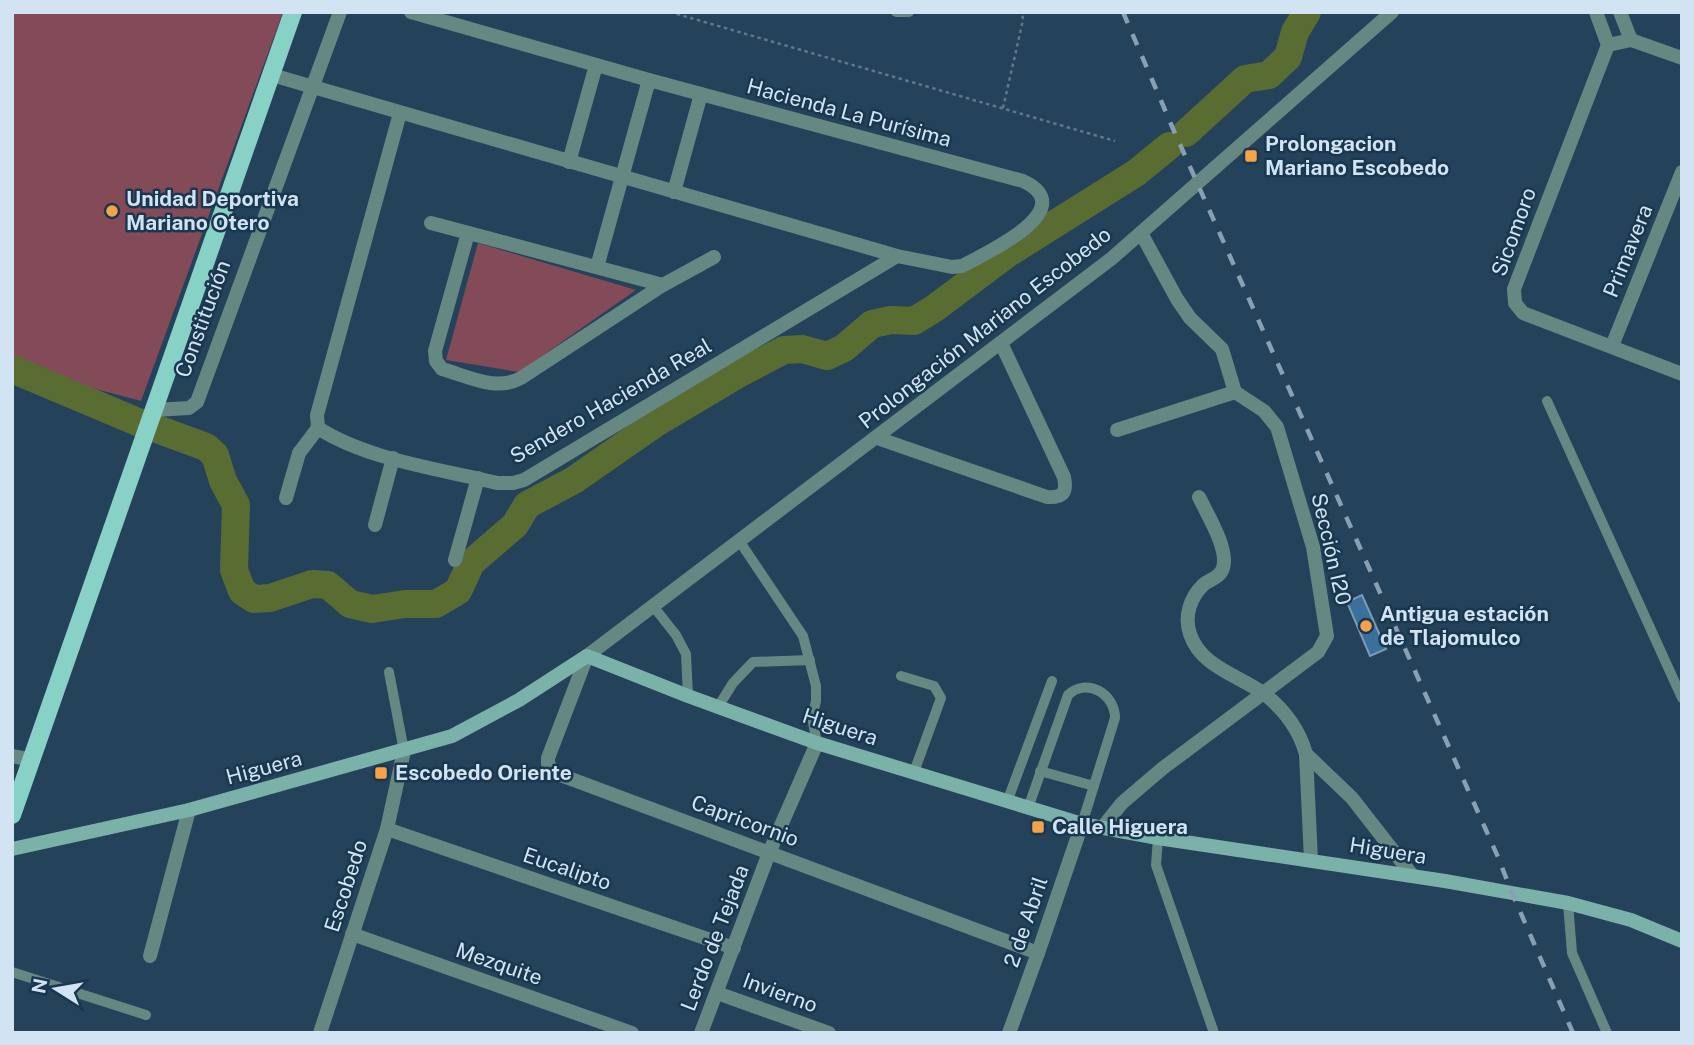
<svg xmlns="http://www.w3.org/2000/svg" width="1694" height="1045" font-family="'Public Sans',sans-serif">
  <rect width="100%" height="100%" fill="#24425a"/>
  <g fill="#834a58">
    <path d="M15,12H283L141,401L20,369L12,363V15Z"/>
    <path d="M478,243L636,290L519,372L446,360Z"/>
  </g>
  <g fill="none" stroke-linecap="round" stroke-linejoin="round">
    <g stroke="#596d32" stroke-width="28">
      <path d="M1186,133L1245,79L1269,75L1288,57L1295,32L1307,12"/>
      <path d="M12,369L140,423"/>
      <path d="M157,429L206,447L215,455L223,481L236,505L234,570L242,591L254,599L270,598L312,584L328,585L350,604L372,609L405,604H436L458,591L471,563L515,525L527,505L574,480L656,423L740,373L784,350L802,349L827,356L844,348L872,324L891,320L914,321L935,308L1007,254L1136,173L1169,146"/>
    </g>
  </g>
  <path fill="#3b709a" stroke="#7a9bb7" stroke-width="2" d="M1362,595L1386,649L1370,656L1347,602Z"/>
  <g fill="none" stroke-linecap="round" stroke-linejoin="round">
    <g stroke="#5e788d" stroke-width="2.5" stroke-dasharray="3.5 3.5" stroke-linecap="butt">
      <path d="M670,12L1115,141"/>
      <path d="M1003,108L1023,20L1022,12"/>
    </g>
    <g stroke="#668883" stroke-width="10">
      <path d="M896,12H909"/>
      <path d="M1547,401L1682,698"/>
      <path d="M740,542L803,636L816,686V701L812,717L817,743"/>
      <path d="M653,606L676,635L686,654L688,696"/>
      <path d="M389,672L404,751"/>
      <path d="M901,676L934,686L941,698L914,772"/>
      <path d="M718,707L733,683L753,662L810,660"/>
      <path d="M1040,771L1094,786"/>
      <path d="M1007,802L1052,681"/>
      <path d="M1028,808L1068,695C1087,677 1115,694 1115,718L1082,824"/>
      <path d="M1158,838L1156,865L1214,1033"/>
      <path d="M1568,903L1572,953L1607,1033"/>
      <path d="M12,972L146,1015"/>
    </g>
    <g stroke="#668883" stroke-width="14">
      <path d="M1596,12L1608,45"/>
      <path d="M1620,12L1631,40"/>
      <path d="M1608,45L1514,289L1515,303L1523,313L1682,374"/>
      <path d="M1608,45L1631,40L1682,58"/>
      <path d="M272,75L897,256L952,267L962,266C986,253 1083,209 1023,181L649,80L411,12"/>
      <path d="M400,113L317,415L318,428C368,460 440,469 497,483H513L524,480L897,256"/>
      <path d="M569,162L596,65"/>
      <path d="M674,192L701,94"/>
      <path d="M431,223L663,285"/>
      <path d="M468,233L435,351L436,361L442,369C467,376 496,392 521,378L663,285L714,257"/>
      <path d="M597,267L649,80"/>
      <path d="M1612,346L1682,172"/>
      <path d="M154,410L189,408L197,402L340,12"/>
      <path d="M1117,430L1235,392"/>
      <path d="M877,438L1047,497C1064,498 1067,492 1064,477L1001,343"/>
      <path d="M1199,497C1207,514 1229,549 1223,568C1220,578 1210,579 1203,585C1190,598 1184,616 1190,634C1201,667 1238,675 1263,693C1284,709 1299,729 1306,754L1311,860"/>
      <path d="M286,498L299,453L318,428"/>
      <path d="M375,525L393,458"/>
      <path d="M455,560L478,478"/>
      <path d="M587,656L548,758V764L555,773L1038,953"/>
      <path d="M1306,754L1352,798L1412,875"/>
      <path d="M12,756L33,760"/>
      <path d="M1102,828L1122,803L1163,768L1318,652L1327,636L1313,547L1277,427L1264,411L1235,392L1222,349L1190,318L1177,299L1141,233"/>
      <path d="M387,829L734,948"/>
      <path d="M352,934L632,1033"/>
      <path d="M150,956L189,810"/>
      <path d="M717,993L829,1033"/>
      <path d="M320,1033L387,829L404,751"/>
      <path d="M701,1033L769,853L817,743"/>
      <path d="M1009,1033L1038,953L1082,824"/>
    </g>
    <path stroke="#668883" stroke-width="14" d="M587,656L1111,259L1392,12"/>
    <path stroke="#7ab1a9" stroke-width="14" d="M12,849L189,810L452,736L519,700L587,656L688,696L817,743L1082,824L1158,838L1445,881L1568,903L1631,920L1682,941"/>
    <path stroke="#88d1c6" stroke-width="18" d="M12,815L293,12"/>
    <path stroke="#89a0b3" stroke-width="4.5" stroke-dasharray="12 12" stroke-linecap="butt" d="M1123,12L1174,131L1498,857L1512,893L1573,1033"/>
  </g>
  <g fill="#f6a247" stroke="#19374f" stroke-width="2.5">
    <rect x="1244" y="149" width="14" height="14" rx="3.5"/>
    <circle cx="112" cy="211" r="7"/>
    <circle cx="1366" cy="626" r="7"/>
    <rect x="374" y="766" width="14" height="14" rx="3.5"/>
    <rect x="1031" y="820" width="14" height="14" rx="3.5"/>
  </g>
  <g text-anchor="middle" stroke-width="5" stroke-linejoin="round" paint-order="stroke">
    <g font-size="21" fill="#d2e4f3" stroke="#19374f">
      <text transform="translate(849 113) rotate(15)" y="7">Hacienda La Purísima</text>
      <text transform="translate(1514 232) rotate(-70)" y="7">Sicomoro</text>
      <text transform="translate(1628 251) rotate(-68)" y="7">Primavera</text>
      <text transform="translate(203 319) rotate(-70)" y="7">Constitución</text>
      <text transform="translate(985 328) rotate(-38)" y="7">Prolongación Mariano Escobedo</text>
      <text transform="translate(611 401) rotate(-30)" y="7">Sendero Hacienda Real</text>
      <text transform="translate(1331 549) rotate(77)" y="7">Sección I20</text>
      <text transform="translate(840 727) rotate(18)" y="7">Higuera</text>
      <text transform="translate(264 768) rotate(-15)" y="7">Higuera</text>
      <text transform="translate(745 821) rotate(20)" y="7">Capricornio</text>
      <text transform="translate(1388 851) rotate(9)" y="7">Higuera</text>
      <text transform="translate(567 869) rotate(19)" y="7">Eucalipto</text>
      <text transform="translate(346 886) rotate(-72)" y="7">Escobedo</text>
      <text transform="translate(1026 922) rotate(-71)" y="7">2 de Abril</text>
      <text transform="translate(715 938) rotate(-69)" y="7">Lerdo de Tejada</text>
      <text transform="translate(499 964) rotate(19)" y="7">Mezquite</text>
      <text transform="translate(780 993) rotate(20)" y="7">Invierno</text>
    </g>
    <g font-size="21" font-weight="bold" fill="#d2e4f3" stroke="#19374f" text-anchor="start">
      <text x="1265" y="151">Prolongacion<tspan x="1265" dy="24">Mariano Escobedo</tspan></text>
      <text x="126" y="206">Unidad Deportiva<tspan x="126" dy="24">Mariano Otero</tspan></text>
      <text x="1380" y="621">Antigua estación<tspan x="1380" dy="24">de Tlajomulco</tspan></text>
      <text x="395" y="780">Escobedo Oriente</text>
      <text x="1052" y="834">Calle Higuera</text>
    </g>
  </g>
  <rect width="1694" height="1045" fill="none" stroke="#d2e4f3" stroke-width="28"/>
  <g transform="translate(56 989) rotate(281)" stroke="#19374f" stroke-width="5" paint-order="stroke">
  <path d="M0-5L12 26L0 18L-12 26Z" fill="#d2e4f3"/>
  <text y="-10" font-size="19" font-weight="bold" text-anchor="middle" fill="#d2e4f3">N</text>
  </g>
</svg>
